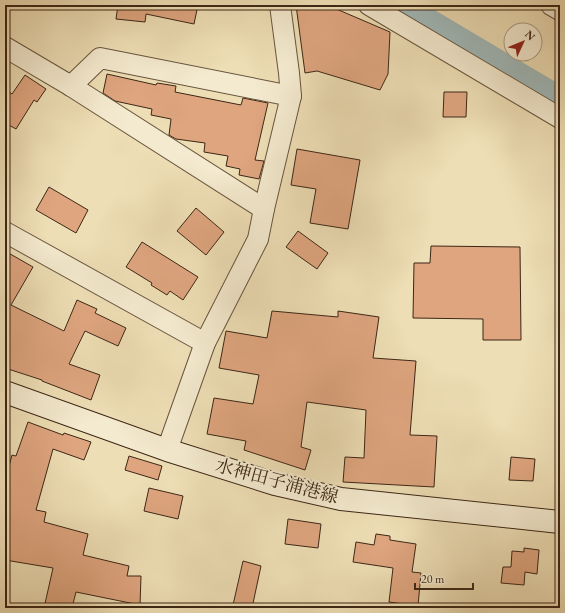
<svg xmlns="http://www.w3.org/2000/svg" width="565" height="613" font-family="'EB Garamond','Noto Serif JP',serif">
  <rect width="100%" height="100%" fill="#eedeb5"/>
  <filter id="stains"><feTurbulence type="fractalNoise" baseFrequency=".005" numOctaves="4"/><feColorMatrix values="0 0 0 0 .2 0 0 0 0 .09 0 0 0 0 .02 0 0 0 .5 -.17"/></filter>
  <radialGradient id="worn" r=".72"><stop offset=".6" stop-color="#630" stop-opacity="0"/><stop offset="1" stop-color="#630" stop-opacity=".3"/></radialGradient>
  <g fill="none" stroke-linecap="round" stroke-linejoin="round">
    <path stroke="#a0b9ba" stroke-width="35" d="M392,5L560,105"/>
  </g>
  <g fill="#dea57f" stroke="#3c2716">
    <path d="M118,5H198L194,24L146,14L145,22L116,19Z"/>
    <path d="M296,5H327L390,32L388,74L380,90L317,71L305,73Z"/>
    <path d="M107,74L156,85L157,83L176,86L175,92L241,105L243,98L268,103L255,160L264,161L259,179L239,175L240,169L226,166L228,156L204,152L205,143L176,139L169,135L171,119L151,115L152,109L115,101L103,93Z"/>
    <path d="M25,75L46,89L37,102L34,100L16,129L5,123V89L12,94Z"/>
    <path d="M444,92H467L466,117H443Z"/>
    <path d="M297,149L360,160L348,229L310,223L316,189L291,185Z"/>
    <path d="M49,187L88,210L76,233L36,210Z"/>
    <path d="M196,208L224,232L206,255L177,231Z"/>
    <path d="M298,231L328,253L317,269L286,247Z"/>
    <path d="M142,242L198,277L183,300L170,291L167,295L151,285L152,283L126,267Z"/>
    <path d="M431,246L520,247L521,340H483V319L413,318L414,263H430Z"/>
    <path d="M5,251L33,267L11,305L64,331L77,300L97,309L95,313L126,328L118,346L85,331L69,364L100,375L91,400L42,381V380L5,368Z"/>
    <path d="M272,311L338,317V311L379,317L373,358L416,361L410,435L437,436L434,487L343,482L345,457L364,458L366,410L307,402L301,447L311,450L305,470L244,450L246,441L207,434L214,398L253,404L259,375L219,368L226,331L267,338Z"/>
    <path d="M28,422L63,435L64,433L91,442L84,460L53,449L36,510L46,512L44,522L88,534L83,555L129,566L127,576H141L140,605L76,592L72,608H44L53,568L5,560V481L12,455L16,456Z"/>
    <path d="M129,456L162,466L158,480L125,470Z"/>
    <path d="M511,457L535,459L533,481L509,480Z"/>
    <path d="M149,488L183,496L178,519L144,511Z"/>
    <path d="M288,519L321,524L318,548L285,544Z"/>
    <path d="M376,534L390,536V540L416,544L412,572L421,573L418,606L389,602L393,568L353,562L356,542L374,545Z"/>
    <path d="M524,548L539,550L537,574L525,572L524,585L501,583L503,567H511L512,551L524,552Z"/>
    <path d="M243,561L261,566L252,608L233,605Z"/>
  </g>
  <g fill="none" stroke-linecap="round" stroke-linejoin="round">
    <g stroke="#68553e" stroke-width="12">
      <path id="service" d="M545,5L548,9L560,16"/>
    </g>
    <g stroke="#68553e" stroke-width="22">
      <g id="minor">
        <path d="M369,5L560,118"/>
        <path d="M5,47L71,86L264,209"/>
        <path d="M71,86L100,58L291,96"/>
        <path d="M5,232L205,343"/>
        <path d="M167,450L205,343L258,239L264,209L291,96L289,73L280,5"/>
      </g>
    </g>
    <g stroke="#3c2716" stroke-width="24">
      <path id="secondary" d="M5,392L167,450L275,484L341,499L560,522"/>
    </g>
    <use href="#service" stroke="#f4eacf" stroke-width="10"/>
    <use href="#minor" stroke="#f4eacf" stroke-width="20"/>
    <use href="#secondary" stroke="#f4eacf" stroke-width="22"/>
  </g>
  <g text-anchor="middle" stroke-width="4" stroke-linejoin="round" paint-order="stroke">
    <g font-size="18" fill="#3c2716" stroke="#f4eacf">
      <text transform="translate(277 481) rotate(15)" y="6">水神田子浦港線</text>
    </g>
  </g>
  <rect width="565" height="613" fill="none" stroke="#eedeb5" stroke-width="20"/>
  <rect x="6" y="6" width="553" height="601" fill="none" stroke="#3c2716" stroke-width="2"/>
  <rect x="10" y="10" width="545" height="593" fill="none" stroke="#3c2716"/>
  <g transform="translate(523 42) rotate(46)"><circle r="19" fill="#f4eacf" stroke="#aa9c85"/>
  <path d="M0-3L7 15L0 10L-7 15Z" fill="#8f2418"/>
  <text y="-6" font-size="11" font-weight="bold" text-anchor="middle" fill="#3c2716">N</text>
  </g>
  <path d="M415 583v6h58v-6" fill="none" stroke="#3c2716" stroke-width="2"/>
  <text x="421" y="583" font-size="12" fill="#3c2716" stroke="#f4eacf" stroke-width="3" paint-order="stroke">20 m</text>
  <rect width="100%" height="100%" filter="url(#stains)"/>
  <rect width="100%" height="100%" fill="url(#worn)"/>
</svg>
